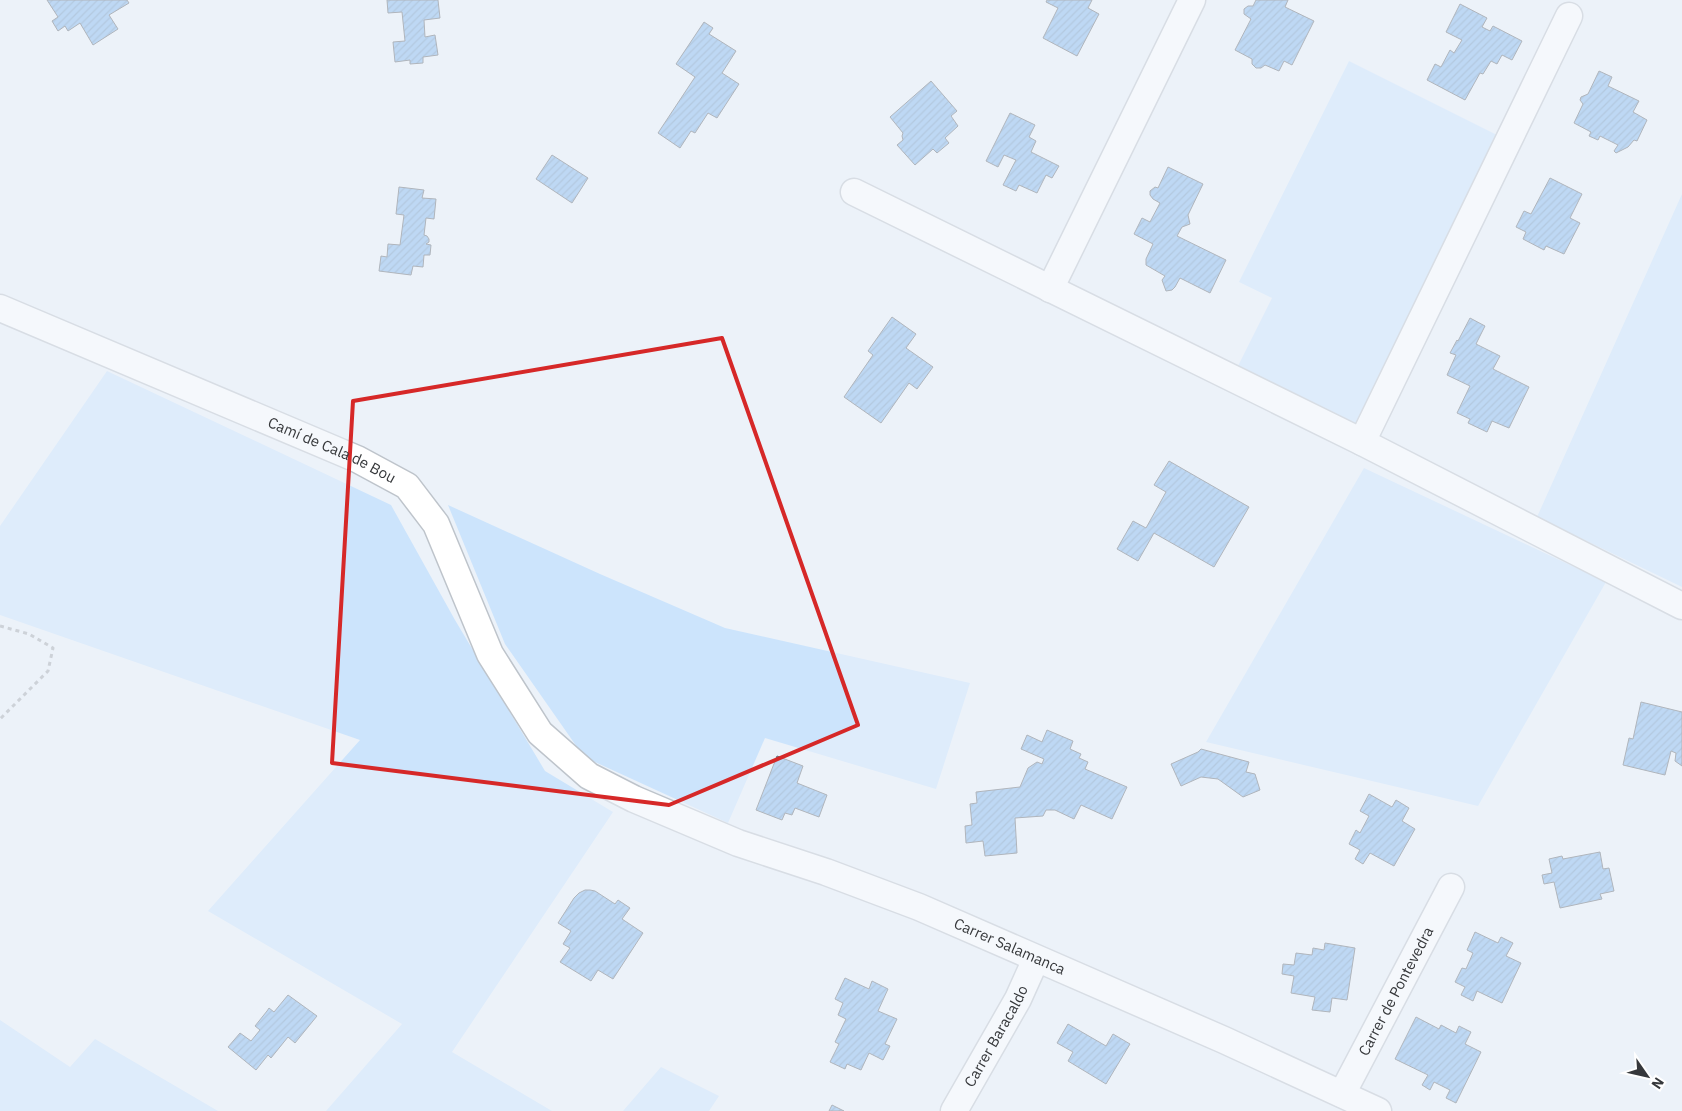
<svg xmlns="http://www.w3.org/2000/svg" width="1682" height="1111" font-family="'IBM Plex Sans',sans-serif">
  <defs>
    <pattern id="building-hatch" width="6" height="6" patternUnits="userSpaceOnUse" patternTransform="scale(1.25)"><rect width="6" height="6" fill="#85b9ed"/><path d="M-1 1l2-2M0 6l6-6M5 7l2-2" fill="none" stroke="#6e97c1"/></pattern>
  </defs>
  <rect width="100%" height="100%" fill="#ecf2f9"/>
  <g fill="#cce4fc">
    <path d="M1349,61L1501,137L1356,427L1237,368L1272,298L1239,282Z"/>
    <path d="M1682,194V587L1537,517Z"/>
    <path d="M107,371L391,505L455,620L545,771L613,812L452,1052L552,1111H326L402,1024L208,911L360,740L0,615V526Z"/>
    <path d="M1364,468L1606,582L1478,806L1206,742Z"/>
    <path d="M448,505L600,574L725,628L970,683L936,789L765,738L728,823L584,757L505,644Z"/>
    <path d="M0,1020L70,1067L95,1039L218,1111H0Z"/>
    <path d="M661,1067L719,1096L709,1111H623Z"/>
  </g>
  <g fill="url(#building-hatch)" stroke="#666b71">
    <path d="M47,0H127L129,3L109,15L118,29L93,45L80,23L68,31L65,26L58,31L52,21L58,17Z"/>
    <path d="M387,0H438L440,18L424,20L425,37L435,35L438,55L423,57V63L410,64V60L395,62L393,42L405,41L402,12L388,13Z"/>
    <path d="M1047,0H1092L1088,8L1099,14L1077,56L1043,38L1058,8L1046,2Z"/>
    <path d="M1256,0H1288L1285,7L1314,21L1292,65L1284,61L1279,71L1265,65L1261,68H1256L1252,64V59L1235,50L1251,19L1244,14V9L1248,6H1253Z"/>
    <path d="M1460,4L1487,18L1482,27L1490,31L1493,26L1522,41L1512,60L1502,55L1497,64L1491,61L1483,74L1480,73L1465,100L1427,80L1435,64L1441,67L1450,50L1454,53L1462,40L1446,32Z"/>
    <path d="M704,22L713,28L709,34L736,51L722,73L739,84L717,118L708,113L695,133L691,131L680,148L658,133L695,77L676,64Z"/>
    <path d="M1599,71L1612,77L1608,86L1639,101L1633,112L1647,120L1637,141L1634,140L1628,147L1616,153L1614,151L1618,145L1600,136L1598,140L1589,136L1591,132L1574,123L1583,104L1580,100L1581,97L1588,94Z"/>
    <path d="M931,81L957,111L951,116L958,126L945,138L949,143L937,153L933,149L915,165L897,145L903,140L902,136L903,133L890,117Z"/>
    <path d="M1010,113L1035,125L1029,137L1036,141L1031,152L1059,166L1052,178L1046,175L1037,193L1019,185L1016,191L1003,185L1016,160L1004,155L998,167L986,161Z"/>
    <path d="M552,155L588,178L572,203L536,179Z"/>
    <path d="M1168,167L1203,184L1188,215L1190,224L1182,227L1177,236L1226,260L1210,293L1180,278L1175,287L1172,290L1166,291L1162,280L1165,276L1146,265V259L1153,244L1134,234L1142,218L1150,222L1160,203L1153,199L1150,195V191L1155,187L1158,188Z"/>
    <path d="M1550,178L1582,194L1570,218L1580,223L1564,254L1546,246L1544,250L1523,239L1526,232L1516,227L1524,211L1531,214Z"/>
    <path d="M399,187L424,190L422,198L436,199L434,219L426,218L424,235L427,236L429,239V242L426,244L431,245L430,255H424L423,267L413,266L411,275L379,271L381,256L387,257L388,244L400,245L404,215L396,214Z"/>
    <path d="M892,317L916,334L906,348L933,367L917,389L909,383L881,423L844,397L873,355L868,351Z"/>
    <path d="M1470,318L1485,326L1476,344L1500,356L1493,369L1529,387L1509,428L1492,421L1487,432L1468,423L1470,419L1457,413L1470,386L1447,375L1456,355L1450,353L1457,340L1458,341Z"/>
    <path d="M1169,461L1249,507L1214,567L1154,533L1138,561L1117,549L1133,521L1146,528L1166,492L1154,485Z"/>
    <path d="M1641,702L1682,712V766L1675,761L1676,753L1671,751L1665,775L1623,765L1629,738L1633,739Z"/>
    <path d="M1047,730L1073,741L1070,749L1081,754L1079,758L1088,762L1085,769L1127,787L1112,819L1081,805L1074,819L1055,810H1046L1043,816L1015,818L1017,853L985,856L983,841L966,843L965,826L972,825L970,804L977,803L976,792L1020,787L1028,768L1037,762L1042,764L1044,759L1021,749L1027,735L1042,742Z"/>
    <path d="M1201,749L1249,762L1246,772L1255,774L1260,790L1243,797L1218,779L1201,777L1181,786L1171,764L1198,752Z"/>
    <path d="M777,756L803,766L797,783L827,795L819,817L795,808L792,815L785,813L782,820L756,810Z"/>
    <path d="M1369,794L1392,807L1396,800L1409,808L1402,821L1415,829L1394,866L1370,853L1363,864L1355,859L1360,850L1349,844L1356,830L1360,833L1369,816L1360,811Z"/>
    <path d="M1600,852L1603,869L1609,868L1614,891L1600,894L1602,899L1560,908L1554,882L1544,884L1542,875L1552,873L1549,859L1562,856L1563,859Z"/>
    <path d="M585,890H590L595,891L615,904L618,900L630,908L622,919L643,933L613,979L598,970L591,981L560,962L570,948L563,944L571,931L558,923L574,898L579,893Z"/>
    <path d="M1475,932L1498,943L1501,937L1513,943L1506,956L1521,963L1502,1003L1477,991L1473,1001L1461,995L1465,987L1455,982L1462,968L1466,969L1473,953L1467,950Z"/>
    <path d="M1325,943L1355,948L1347,1000L1332,998L1330,1012L1312,1010L1315,997L1291,993L1294,976L1282,974L1283,964L1294,965L1296,953L1312,955L1313,948L1324,950Z"/>
    <path d="M845,978L869,989L872,981L888,989L878,1011L897,1019L885,1044L890,1046L883,1060L869,1053L861,1070L847,1064L845,1069L830,1062L839,1044L835,1042L846,1019L838,1015L843,1003L835,999Z"/>
    <path d="M288,995L317,1016L295,1043L288,1037L271,1058L268,1055L256,1070L228,1047L240,1033L251,1041L260,1030L255,1026L267,1011L269,1008L274,1012Z"/>
    <path d="M1416,1017L1439,1029L1441,1025L1456,1033L1459,1026L1471,1032L1465,1044L1481,1052L1456,1103L1446,1098L1450,1090L1434,1082L1430,1090L1422,1085L1428,1075L1395,1059Z"/>
    <path d="M1068,1024L1106,1046L1113,1034L1130,1044L1106,1084L1068,1061L1073,1052L1057,1043Z"/>
    <path d="M832,1105L844,1111H829Z"/>
  </g>
  <g fill="none" stroke-linecap="round" stroke-linejoin="round">
    <g stroke="#bec4cb" stroke-width="29">
      <g id="minor">
        <path d="M854,192L1362,442L1682,606"/>
        <path d="M1050,289L1192,0"/>
        <path id="s1" d="M0,308L357,459L407,486L436,524L490,654L540,733L589,776L634,799L738,843L826,872L919,907L1224,1040L1378,1111"/>
        <path d="M1362,442L1569,16"/>
        <path id="s2" d="M1342,1094L1451,887"/>
        <path id="s3" d="M954,1111L1018,999L1036,959"/>
      </g>
    </g>
    <path stroke="#a6aab0" stroke-width="3" stroke-dasharray="4 4" stroke-linecap="butt" d="M0,626L29,634L53,648L48,671L0,719"/>
    <use href="#minor" stroke="#fff" stroke-width="26"/>
  </g>
  <path d="M0 0H1682V1111H0ZM722,338L858,725L669,805L332,763L353,401Z" fill="#ecf2f9" fill-opacity=".55" fill-rule="evenodd"/>
  <path fill="none" stroke="#d62828" stroke-width="4" stroke-linejoin="round" d="M722,338L858,725L669,805L332,763L353,401Z"/>
  <g text-anchor="middle" stroke-width="5" stroke-linejoin="round" paint-order="stroke">
    <g font-size="15" fill="#36383b" stroke="#fff">
      <text dy="5" stroke="none"><textPath href="#s1" startOffset="361">Camí de Cala de Bou</textPath></text>
      <text dy="5" stroke="none"><textPath href="#s1" startOffset="1246">Carrer Salamanca</textPath></text>
      <text dy="5" stroke="none"><textPath href="#s2" startOffset="116">Carrer de Pontevedra</textPath></text>
      <text dy="5" stroke="none"><textPath href="#s3" startOffset="86">Carrer Baracaldo</textPath></text>
    </g>
  </g>
  <g transform="translate(1647 1076) rotate(124)" stroke="#ffffff" stroke-width="4" paint-order="stroke">
  <path d="M0-4L9 19L0 12L-9 19Z" fill="#36383b"/>
  <text y="-8" font-size="14" font-weight="bold" text-anchor="middle" fill="#36383b">N</text>
  </g>
</svg>
